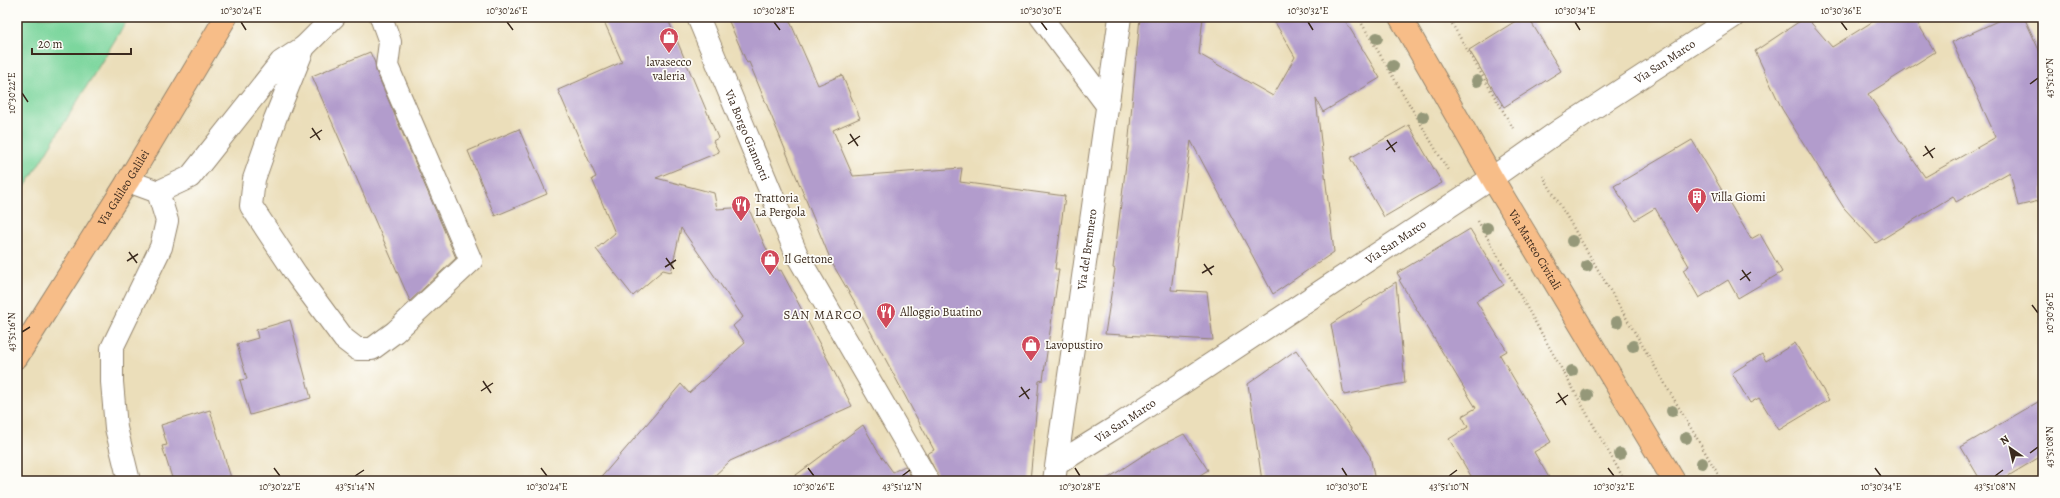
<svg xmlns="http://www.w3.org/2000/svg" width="2060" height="498" font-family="Alegreya,serif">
  <rect width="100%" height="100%" fill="#fdfcf7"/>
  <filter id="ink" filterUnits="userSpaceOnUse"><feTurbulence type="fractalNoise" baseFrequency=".025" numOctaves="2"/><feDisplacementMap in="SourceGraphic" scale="8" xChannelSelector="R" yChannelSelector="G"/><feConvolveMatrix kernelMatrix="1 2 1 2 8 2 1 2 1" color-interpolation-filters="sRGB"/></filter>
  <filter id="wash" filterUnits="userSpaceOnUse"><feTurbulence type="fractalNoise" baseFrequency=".012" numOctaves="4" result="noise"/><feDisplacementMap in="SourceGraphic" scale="16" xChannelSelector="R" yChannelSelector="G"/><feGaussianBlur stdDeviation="0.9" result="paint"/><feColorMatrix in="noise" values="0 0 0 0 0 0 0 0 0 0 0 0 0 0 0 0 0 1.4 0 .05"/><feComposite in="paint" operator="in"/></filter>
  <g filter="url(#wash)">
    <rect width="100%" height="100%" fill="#ebdeba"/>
    <path fill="#7cd69d" stroke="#5c805e" d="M17,17H129L17,200Z"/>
    <g id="blocks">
      <g fill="#b29ccc">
        <path d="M602,17H667L718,138L713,141L719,152L656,178L714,193L717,209L748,207L765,246L779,271L781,270L852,406L730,461L709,481H598L681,384L689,393L745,343L733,326L743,317L681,228L671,272L663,270L633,296L596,249L615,233L592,179L596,177L558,90L622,62Z"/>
        <path d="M727,17H788L818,85L842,75L860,118L833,130L853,176L962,168L960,182L1065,196L1055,269H1059L1043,380L1039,381L1030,481H940L927,454L934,450L857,306L832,263L749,62L747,63Z"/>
        <path d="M1140,17H1203L1199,54L1273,96L1295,57L1272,17H1343L1380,78L1323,112L1316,99L1334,252L1273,294L1191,141L1171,290L1207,292L1213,340L1105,334L1115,269L1113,268L1128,148Z"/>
        <path d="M1522,17H1528L1561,71L1504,107L1469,50Z"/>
        <path d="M1806,17L1832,47L1880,17H1914L1935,52L1868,94L1925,177L1996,137L1952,42L2006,17H2024L2043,59V200L2018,206L2010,172L1956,202L1953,196L1876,243L1844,208L1782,109L1755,51Z"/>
        <path d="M370,52L375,63L376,71L456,258L410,301L312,76Z"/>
        <path d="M1409,125L1442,183L1384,217L1350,158Z"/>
        <path d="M519,129L547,194L495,216L468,151Z"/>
        <path d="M1692,140L1751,239L1760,234L1782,272L1738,298L1728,280L1699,298L1683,270L1689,266L1655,208L1635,220L1614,186Z"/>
        <path d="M1470,229L1504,285L1476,301L1507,351L1500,355L1551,442L1534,452L1551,481H1474L1449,439L1468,427L1462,416L1476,408L1399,280L1401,279L1397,273Z"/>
        <path d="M1396,282L1405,383L1344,395L1331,324Z"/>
        <path d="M290,320L311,398L250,415L240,380L247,379L237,344L258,338L256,330Z"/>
        <path d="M1795,343L1829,400L1779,430L1759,398L1750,403L1732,373L1762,354L1766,361Z"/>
        <path d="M1296,350L1370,456L1375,481H1262L1248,384Z"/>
        <path d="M2043,399V455L2000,481H1981L1961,447Z"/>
        <path d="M210,410L232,481H173L162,446L167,445L161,425Z"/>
        <path d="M863,425L877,450L893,472L905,466L914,481H788Z"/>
        <path d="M1184,434L1208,470L1191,481H1104L1148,452Z"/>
      </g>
    </g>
  </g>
  <g filter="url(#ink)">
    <use href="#blocks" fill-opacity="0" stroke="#93846c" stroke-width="1"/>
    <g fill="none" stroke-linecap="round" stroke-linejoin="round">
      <g stroke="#93846c" stroke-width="24">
        <g id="minor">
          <path d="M334,17L304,47L275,119L254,179L251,206L296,274L344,339L357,349H372L395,332L471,261L387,66L390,42L381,17"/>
          <path id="s1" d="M698,17L797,255L928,481"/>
          <path d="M1041,17L1107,105"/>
          <path d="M128,181L158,192L167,221L161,247L112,348V382L116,428L129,481"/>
          <path d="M158,192L190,177L281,62L304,47"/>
          <path id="s2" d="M1057,464L1116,427L1492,178L1560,130L1733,17"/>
          <path id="s3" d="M1054,481L1120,17"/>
        </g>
      </g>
      <g stroke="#93846c" stroke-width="24">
        <g id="major">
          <path id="s4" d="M1400,17L1492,178L1674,481"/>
          <path id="s5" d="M17,357L128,181L226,17"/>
        </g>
      </g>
      <g stroke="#93846c" stroke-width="2.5" stroke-dasharray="1 3" stroke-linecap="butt">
        <path d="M1358,17L1449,172"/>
        <path d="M1448,17L1513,128"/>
        <path d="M1543,176L1722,481"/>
        <path d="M1478,221L1625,481"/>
      </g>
      <use href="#minor" stroke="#fff" stroke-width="22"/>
      <use href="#major" stroke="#f7bd88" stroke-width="22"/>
    </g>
    <g fill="#959879">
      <circle cx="1377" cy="38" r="6"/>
      <circle cx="1393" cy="66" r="6"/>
      <circle cx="1477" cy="81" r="6"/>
      <circle cx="1423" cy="117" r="6"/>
      <circle cx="1487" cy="228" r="6"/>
      <circle cx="1572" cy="241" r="6"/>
      <circle cx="1587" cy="266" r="6"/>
      <circle cx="1617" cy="322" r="6"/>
      <circle cx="1633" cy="346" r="6"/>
      <circle cx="1572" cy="371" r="6"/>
      <circle cx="1587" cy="395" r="6"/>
      <circle cx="1672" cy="411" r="6"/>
      <circle cx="1686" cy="438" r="6"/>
      <circle cx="1620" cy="454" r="6"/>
      <circle cx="1702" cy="463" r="6"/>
    </g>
  </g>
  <path fill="none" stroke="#3b2a1e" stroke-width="1.5" d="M241,22L246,30M507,22L513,30M774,22L780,30M1041,22L1047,30M1308,22L1313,30M1575,22L1580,30M1841,22L1847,30M2030,84L2038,78M22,93L28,102M312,128L320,140M850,134L858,146M310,138L322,130M1387,140L1395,152M848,144L860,136M1925,146L1933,158M1386,150L1397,142M1923,156L1935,148M129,252L137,263M666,258L674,269M127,261L138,254M1204,264L1212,275M665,267L676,260M1742,270L1750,281M1202,273L1214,266M1740,280L1751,272M2032,305L2038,313M22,332L30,327M483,381L491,393M1021,387L1029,399M481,391L493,383M1558,393L1566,405M1019,397L1030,389M1556,403L1568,395M2030,453L2038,447M274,468L280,476M541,468L547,476M808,468L814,476M1075,468L1080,476M1342,468L1347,476M1608,468L1614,476M1875,468L1881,476M355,476L364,470M902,476L910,470M1449,476L1457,470M1995,476L2003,470"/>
  <defs>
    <g id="shop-pin" transform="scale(1)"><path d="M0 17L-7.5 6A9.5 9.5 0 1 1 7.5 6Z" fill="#d1495b" stroke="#fdfcf7"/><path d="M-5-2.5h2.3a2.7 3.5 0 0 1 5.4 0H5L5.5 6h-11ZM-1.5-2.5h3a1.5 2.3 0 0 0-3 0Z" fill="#fff"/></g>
    <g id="building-pin" transform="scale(1)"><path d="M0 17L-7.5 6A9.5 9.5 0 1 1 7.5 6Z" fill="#d1495b" stroke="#fdfcf7"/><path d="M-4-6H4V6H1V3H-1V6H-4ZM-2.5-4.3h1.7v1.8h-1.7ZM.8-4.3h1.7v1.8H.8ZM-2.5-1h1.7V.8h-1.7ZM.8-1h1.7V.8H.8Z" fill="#fff"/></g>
    <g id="restaurant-pin" transform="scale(1)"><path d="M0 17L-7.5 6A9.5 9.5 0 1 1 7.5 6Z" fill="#d1495b" stroke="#fdfcf7"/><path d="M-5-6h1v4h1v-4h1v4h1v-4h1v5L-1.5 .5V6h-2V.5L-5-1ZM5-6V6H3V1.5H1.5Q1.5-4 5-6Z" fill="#fff"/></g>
  </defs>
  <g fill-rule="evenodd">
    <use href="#shop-pin" x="669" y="37"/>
    <use href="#building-pin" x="1697" y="197"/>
    <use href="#restaurant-pin" x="741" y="205"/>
    <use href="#shop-pin" x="770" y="259"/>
    <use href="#restaurant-pin" x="886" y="312"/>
    <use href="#shop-pin" x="1031" y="345"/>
  </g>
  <g text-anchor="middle" stroke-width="3.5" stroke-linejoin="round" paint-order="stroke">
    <g font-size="12" fill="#3b2a1e" stroke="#fdfcf7">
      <text dy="4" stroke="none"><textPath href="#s2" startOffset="729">Via San Marco</textPath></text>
      <text dy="4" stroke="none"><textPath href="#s1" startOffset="128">Via Borgo Giannotti</textPath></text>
      <text dy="4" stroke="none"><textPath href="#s5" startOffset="200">Via Galileo Galilei</textPath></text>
      <text dy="4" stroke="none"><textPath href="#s2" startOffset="405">Via San Marco</textPath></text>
      <text dy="4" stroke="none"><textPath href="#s3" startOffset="234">Via del Brennero</textPath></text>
      <text dy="4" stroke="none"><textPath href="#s4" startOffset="269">Via Matteo Civitali</textPath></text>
      <text dy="4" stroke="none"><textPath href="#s2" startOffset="81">Via San Marco</textPath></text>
    </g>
    <g font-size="12" fill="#3b2a1e" stroke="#fdfcf7" text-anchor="start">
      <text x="669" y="66" text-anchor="middle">lavasecco<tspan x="669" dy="14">valeria</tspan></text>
      <text x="1711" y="201">Villa Giomi</text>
      <text x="755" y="202">Trattoria<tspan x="755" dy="14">La Pergola</tspan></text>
      <text x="784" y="263">Il Gettone</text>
      <text x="900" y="316">Alloggio Buatino</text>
      <text x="1045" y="349">Lavopustiro</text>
    </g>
    <g font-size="13" letter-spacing="1" fill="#3b2a1e" stroke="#fdfcf7">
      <text x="823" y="319">SAN MARCO</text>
    </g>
  </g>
  <rect width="2060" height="498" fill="none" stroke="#fdfcf7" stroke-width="44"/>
  <g transform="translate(2010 448) rotate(326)" stroke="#fdfcf7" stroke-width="3" paint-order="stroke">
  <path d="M0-3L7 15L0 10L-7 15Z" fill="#3b2a1e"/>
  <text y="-6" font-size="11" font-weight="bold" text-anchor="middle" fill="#3b2a1e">N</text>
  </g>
  <path d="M32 48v6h99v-6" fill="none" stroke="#3b2a1e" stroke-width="2"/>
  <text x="38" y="48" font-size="12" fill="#3b2a1e" stroke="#fdfcf7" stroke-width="3" paint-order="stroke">20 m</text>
  <rect x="22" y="22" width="2016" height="454" fill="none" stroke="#3b2a1e" stroke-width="1.5"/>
  <g font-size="10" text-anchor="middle" fill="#3b2a1e">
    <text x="241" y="14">10°30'24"E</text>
    <text x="507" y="14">10°30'26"E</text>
    <text x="774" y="14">10°30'28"E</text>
    <text x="1041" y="14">10°30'30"E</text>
    <text x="1308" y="14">10°30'32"E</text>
    <text x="1575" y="14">10°30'34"E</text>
    <text x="1841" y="14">10°30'36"E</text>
    <text transform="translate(2049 78) rotate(-90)" y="4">43°51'10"N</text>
    <text transform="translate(11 93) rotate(-90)" y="4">10°30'22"E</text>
    <text transform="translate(2049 313) rotate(-90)" y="4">10°30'36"E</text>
    <text transform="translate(11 332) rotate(-90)" y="4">43°51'16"N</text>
    <text transform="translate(2049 447) rotate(-90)" y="4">43°51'08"N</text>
    <text x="280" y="490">10°30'22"E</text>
    <text x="355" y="490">43°51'14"N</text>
    <text x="547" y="490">10°30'24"E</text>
    <text x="814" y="490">10°30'26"E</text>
    <text x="902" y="490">43°51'12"N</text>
    <text x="1080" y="490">10°30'28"E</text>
    <text x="1347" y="490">10°30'30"E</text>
    <text x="1449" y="490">43°51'10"N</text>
    <text x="1614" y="490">10°30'32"E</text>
    <text x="1881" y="490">10°30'34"E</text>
    <text x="1995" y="490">43°51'08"N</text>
  </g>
</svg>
